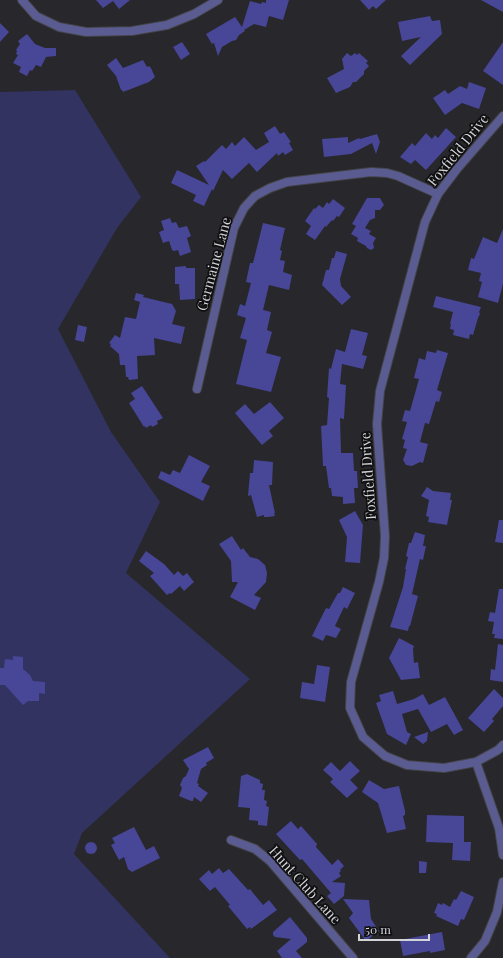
<svg xmlns="http://www.w3.org/2000/svg" width="503" height="958" font-family="'Playfair Display',serif">
  <rect width="100%" height="100%" fill="#27272c"/>
  <path fill="#333361" d="M75,90L141,197L117,228L58,329L111,432L160,502L126,573L250,679L82,833L74,854L170,958H0V92Z"/>
  <g fill="#484696">
    <path d="M96,0H130L119,9L113,1L103,8Z"/>
    <path d="M266,0H289L283,20L269,16L266,27L254,24L244,30L245,31L239,35L236,40L232,41L222,47L218,56L214,43L212,44L206,34L235,17L242,27L250,1L261,4L262,2L266,3Z"/>
    <path d="M360,0H386L376,9L373,6L369,10Z"/>
    <path d="M481,0H503V12Z"/>
    <path d="M430,16L432,21L440,20L442,34L410,65L401,56L421,37L402,41L398,22Z"/>
    <path d="M0,23L9,32L0,42Z"/>
    <path d="M27,34L35,44L45,48H56V56L46,57L41,67L36,65L32,71L30,70L27,76L19,72L21,67L13,63L18,55L16,54L17,51L16,50L20,44L18,41Z"/>
    <path d="M182,42L190,54L181,60L173,47Z"/>
    <path d="M503,42V85L483,71Z"/>
    <path d="M347,53L351,56L355,53L357,55L359,53L368,61L366,63L369,66L364,71V74L356,82H353L350,87L336,93L327,78L344,69L342,59Z"/>
    <path d="M116,58L123,68L143,60L147,67L149,66L151,68L155,77L149,82L123,92L122,90H121L116,76L107,65Z"/>
    <path d="M469,82L486,88L479,109L462,103L445,115L433,98L445,90L448,94L460,86L467,89Z"/>
    <path d="M275,126L280,134L284,132L291,142L289,143L293,150L285,155L283,152L278,156L277,153L257,172L249,163L232,179L223,170L213,191L212,189L204,206L193,201L196,195L171,183L177,170L209,185L196,166L204,161L205,162L222,145L226,149L232,142L235,146L244,137L256,150L269,142L264,133Z"/>
    <path d="M446,128L456,137L426,170L415,160L411,164L400,157L412,143L415,146L426,133L432,139L435,135L438,138Z"/>
    <path d="M377,134L380,142L376,154L372,143L351,154L324,157L322,139L348,137V143L359,138L360,139Z"/>
    <path d="M367,198H380L384,205L380,210H375V218L370,220L365,228L371,231L369,234L376,238L373,243L374,248L371,250L367,248L366,246L357,241L358,238L351,234L356,226L352,224Z"/>
    <path d="M333,199L345,208L339,217L337,216L333,221L332,220L326,227L325,226L315,240L306,234L311,226L305,221L314,208L315,209L319,205L323,208L327,202L329,204Z"/>
    <path d="M170,218L172,223L176,222L179,228L187,226L191,236L187,238L191,252L180,256L178,250L174,251L172,250L169,241L163,243L159,232L164,230L161,221Z"/>
    <path d="M263,223L285,228L280,250L282,251L280,260L285,261L283,272L292,275L289,290L269,285L263,310L271,312L267,330L272,332L266,353L281,357L271,392L236,384L247,340L240,338L246,318L237,315L240,304L245,306L251,283L246,282L250,263H253Z"/>
    <path d="M503,229V284L498,303L478,297L482,282L479,281L481,273L468,270L471,258L474,259L483,237L497,243Z"/>
    <path d="M336,251L347,254L340,279L341,286L351,297L342,305L322,285L326,270H329L332,258H334Z"/>
    <path d="M186,266V268H195V299L180,300L179,284H175V267Z"/>
    <path d="M136,293L144,295L143,297L172,304L176,311L172,324L185,327L181,344L154,338L155,355L137,356L138,379L129,380L128,377H126L125,365H120L119,354L110,346L111,344L109,343L115,335L120,338L125,317L136,319L140,302L134,300Z"/>
    <path d="M436,296L481,307L479,312L480,314L478,318L473,335L470,334L469,339L453,335L454,330L450,329L451,324H450L453,312L433,307Z"/>
    <path d="M78,325L87,327L84,342L75,340Z"/>
    <path d="M351,329L368,333L362,355L367,356L363,369L342,364L340,384L346,385L344,419L340,418L341,453H353L354,471H357L358,488H354L355,503L343,504V497L332,496L331,488H329L326,466H323L321,426L327,425L329,398L327,397L329,368L331,369L336,349L345,352Z"/>
    <path d="M437,350L448,353L437,390L442,392L439,402L436,401L429,424L425,423L420,442L428,444L423,463L420,462L412,466L406,465L403,460L407,449L403,448L405,440L402,439L407,422L402,421L405,410L410,411L419,379L414,378L419,358L425,360L427,351L436,353Z"/>
    <path d="M142,386L163,418L157,421L158,424L152,427L151,425L146,428L145,426L144,427L129,403L135,399L131,393Z"/>
    <path d="M270,402L284,418L269,431L273,436L262,445L235,413L245,404L254,414Z"/>
    <path d="M189,455L210,466L201,482L210,486L203,501L158,478L161,471L170,475L173,470L180,473Z"/>
    <path d="M254,460L273,462L272,485H269L275,513H274L275,516L268,517H264V515L257,517L251,495L248,496L250,473H253Z"/>
    <path d="M427,487L433,491L451,493L450,500H452L447,525L428,522L429,517L426,516L429,500L421,496Z"/>
    <path d="M355,511L363,525L360,563L345,562L347,537L339,520Z"/>
    <path d="M499,520H503V543L495,542Z"/>
    <path d="M415,532L425,535L423,546H426L423,560L420,559L412,594L418,596L410,626H409L408,631L390,627L403,587L406,569H405L408,557L406,556L409,543H411Z"/>
    <path d="M232,536L241,550L243,548L250,557L258,559L265,565L267,573L266,582L254,595L261,598L255,610L230,597L238,582H232L231,561L219,544Z"/>
    <path d="M146,551L164,564L174,575L178,571L183,576L187,573L194,582L184,591L180,586L171,594L170,593L167,595L150,576L154,573L139,561Z"/>
    <path d="M343,587L355,593L347,609L344,607L335,626L341,629L336,638L326,635L323,641L312,636L326,608L329,609L338,593H340Z"/>
    <path d="M499,589H503V639L494,638L495,634H492L494,622L488,621L490,612L495,613Z"/>
    <path d="M399,638L414,646L413,649L414,663L418,662L420,678L401,680L389,658Z"/>
    <path d="M498,644L503,645V682L490,680L491,669L495,670Z"/>
    <path d="M13,656L23,657V669L30,675L33,681L45,682V694L39,693V701H28L23,705L5,685H0V668H4L5,659L13,660Z"/>
    <path d="M317,665L330,667L325,702L300,698L302,682L314,684Z"/>
    <path d="M494,689L503,698V706L492,719L494,721L484,732L468,718Z"/>
    <path d="M393,691L397,704L414,699L423,694L429,705L445,697L463,730L454,735L447,724L431,732L418,709L402,714L407,732L411,734L406,745L387,734L376,703L381,701L379,695Z"/>
    <path d="M428,732L427,741L423,744L414,737Z"/>
    <path d="M208,747L214,758L206,763L207,765L201,769L197,783L199,784L198,786L208,793L201,802L194,797L193,801H191L179,796L182,788L180,785L183,778L186,776L189,769L183,760Z"/>
    <path d="M350,761L360,771L350,780L358,788L347,798L330,782L333,779L323,770L331,762L340,771Z"/>
    <path d="M247,774L260,780V783L263,784L262,790H265L264,800L267,801L266,806L269,807L267,826L258,825V821L249,820L250,808L238,807L241,776Z"/>
    <path d="M369,780L384,789L399,786L405,811V815L403,816L406,829L387,833L378,803L362,792Z"/>
    <path d="M427,815L464,816V842H471L470,861L452,860L453,843L426,842Z"/>
    <path d="M291,821L298,829L301,826L317,844L316,847L332,865L338,859L344,866L340,870L341,871L339,873L341,876L332,882L345,883L344,896L334,904L327,896L331,893L302,859L300,860L276,834Z"/>
    <path d="M134,827L146,850L154,846L160,858L132,872L128,869L124,857L119,860L111,845L115,843L112,838Z"/>
    <circle cx="91" cy="848" r="6"/>
    <path d="M419,861L427,862L426,873H419Z"/>
    <path d="M219,868L223,873L229,869L248,890L250,889L263,905L269,900L277,910L251,929L250,927L247,929L228,906L230,905L215,887L210,891L199,879L209,870L212,874Z"/>
    <path d="M461,891L474,897L464,920L461,919L458,926L436,916L437,914L434,913L438,903L442,905L443,903L450,907L454,899L456,900Z"/>
    <path d="M343,899L369,900L371,919L379,931L366,941L349,918L353,913Z"/>
    <path d="M290,917L307,938V942L296,951L302,958H282L277,951L291,939L275,937L273,935V932Z"/>
    <path d="M442,932L445,950L430,953V951L403,956L400,940Z"/>
  </g>
  <g fill="none" stroke-linecap="round" stroke-linejoin="round">
    <g stroke="#434347" stroke-width="10">
      <g id="street">
        <path d="M22,0L36,16L59,27L86,32L132,31L167,25L194,14L218,0"/>
        <path d="M503,116L457,169L438,194L425,222L380,391L377,424L385,536L384,558L379,582L351,682L350,708L363,737L385,756L407,765L444,768L476,762L498,750L503,745"/>
        <path d="M197,389L234,228L244,208L255,196L270,188L287,182L371,172L387,173L398,176L438,194"/>
        <path d="M476,762L499,828L503,855"/>
        <path d="M231,840L255,849L270,861L353,958"/>
        <path d="M471,958L485,941L497,912L503,882"/>
      </g>
    </g>
    <use href="#street" stroke="#5a5c91" stroke-width="8"/>
  </g>
  <g text-anchor="middle" stroke-width="3.5" stroke-linejoin="round" paint-order="stroke">
    <g font-size="14" fill="#d3d4d7" stroke="#101012">
      <text transform="translate(458 150) rotate(-51)" y="5">Foxfield Drive</text>
      <text transform="translate(214 264) rotate(-75)" y="5">Germaine Lane</text>
      <text transform="translate(368 476) rotate(-94)" y="5">Foxfield Drive</text>
      <text transform="translate(305 885) rotate(48)" y="5">Hunt Club Lane</text>
    </g>
  </g>
  <path d="M359 934v6h70v-6" fill="none" stroke="#d3d4d7" stroke-width="2"/>
  <text x="365" y="934" font-size="12" fill="#d3d4d7" stroke="#101012" stroke-width="3" paint-order="stroke">50 m</text>
</svg>
